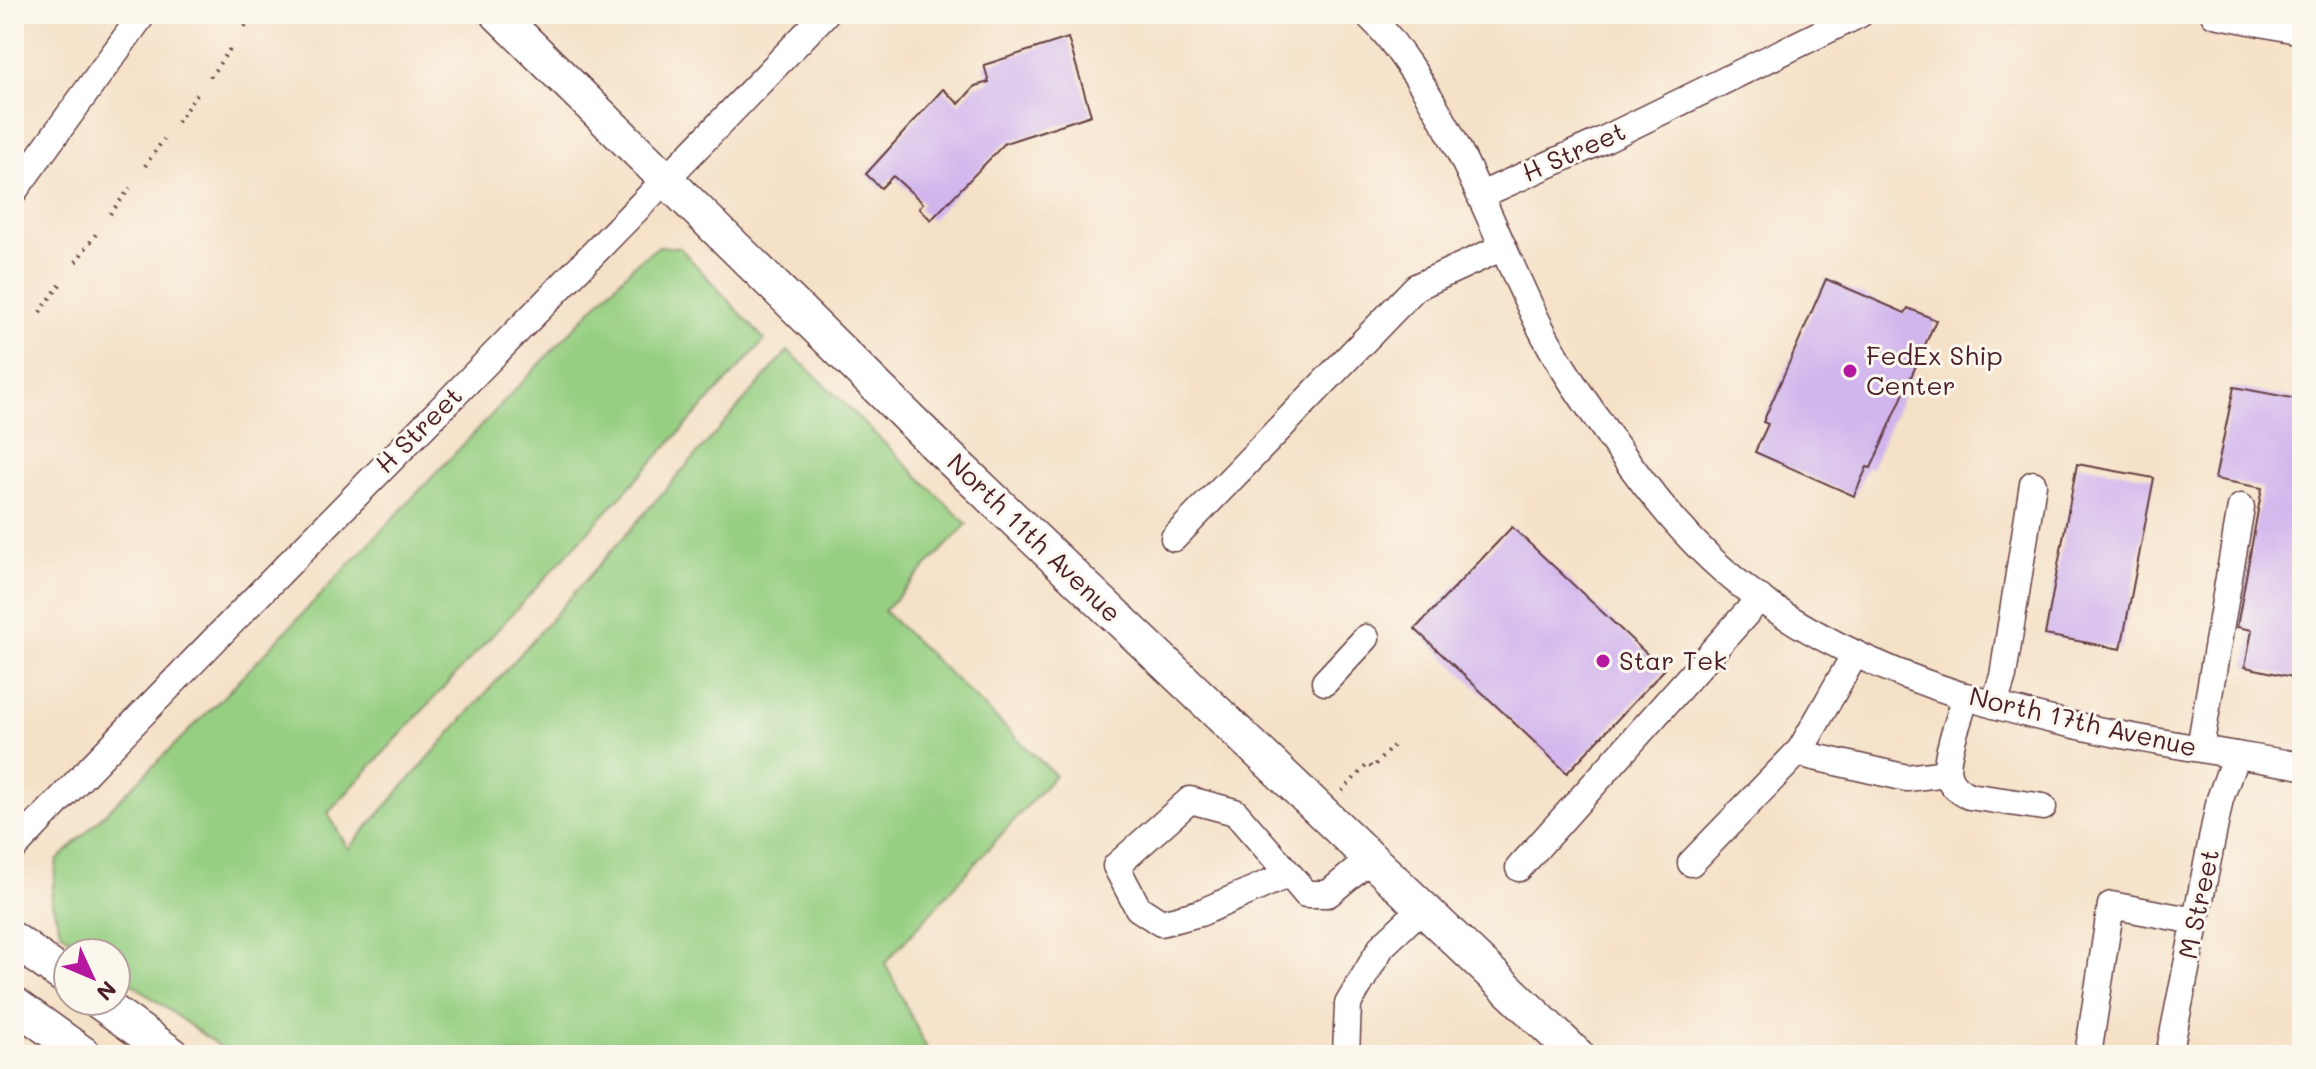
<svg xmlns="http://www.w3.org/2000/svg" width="2316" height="1069" font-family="Mali,sans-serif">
  <rect width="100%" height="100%" fill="#fbf7ec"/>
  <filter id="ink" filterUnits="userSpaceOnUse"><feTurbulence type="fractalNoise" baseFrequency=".0125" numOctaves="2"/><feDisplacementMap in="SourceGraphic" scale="16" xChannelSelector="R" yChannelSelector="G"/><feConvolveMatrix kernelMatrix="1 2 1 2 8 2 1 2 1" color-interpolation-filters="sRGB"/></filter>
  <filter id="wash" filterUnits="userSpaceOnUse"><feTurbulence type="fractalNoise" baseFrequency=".006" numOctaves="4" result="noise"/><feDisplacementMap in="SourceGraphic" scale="32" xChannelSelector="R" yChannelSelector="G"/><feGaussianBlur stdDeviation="1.8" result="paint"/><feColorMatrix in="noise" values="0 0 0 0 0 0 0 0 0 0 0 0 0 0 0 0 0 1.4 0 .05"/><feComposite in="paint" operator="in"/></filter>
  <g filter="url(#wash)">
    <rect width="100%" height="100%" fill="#f5e1c7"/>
    <path fill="#96cf82" stroke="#707756" stroke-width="2" d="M659,246L680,248L765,340L328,813L348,849L788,351L815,375L967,524L884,611L1055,775L885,963L930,1055H231L116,972V953H90L61,932L51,900L57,861L227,693L635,264Z"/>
    <g id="blocks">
      <g fill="#d1b5ed">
        <path d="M1068,38L1091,115L1005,143L931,220L919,208L923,203L893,176L881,188L866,174L943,89L959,104L975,86L989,82L984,65Z"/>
        <path d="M1826,279L1905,313L1908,308L1936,320L1871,468L1867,467L1854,496L1755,452L1768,424L1763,422Z"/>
        <path d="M2234,387L2302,400V679L2245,667L2252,630L2237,627L2262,488L2215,479Z"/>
        <path d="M2077,464L2154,478L2121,649L2045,635Z"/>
        <path d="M1512,527L1664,670L1567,773L1415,629Z"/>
      </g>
    </g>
  </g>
  <g filter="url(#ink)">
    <use href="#blocks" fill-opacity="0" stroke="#643c42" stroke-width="2"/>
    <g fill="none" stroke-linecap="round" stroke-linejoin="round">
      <g stroke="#643c42" stroke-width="29">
        <g id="minor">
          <path d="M1367,14C1387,32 1400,53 1415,74C1467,152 1497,240 1538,323C1559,365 1583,399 1610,437C1651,495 1695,552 1753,594C1912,709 2113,734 2302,766"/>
          <path d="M2214,14L2302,31"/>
          <path d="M14,191L143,14"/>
          <path d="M1481,195L1601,141L1860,14"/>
          <path d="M1174,538L1416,287L1503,247"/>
          <path d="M1325,682L1366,638"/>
          <path d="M1966,696C1962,709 1958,722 1954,734C1947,761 1938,782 1969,796L2043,807"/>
          <path d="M1994,705L2003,676L2033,484"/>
          <path d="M2200,748L2241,507"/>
          <path d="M1801,749L1810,756L1907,778L1947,773"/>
          <path d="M14,848C281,566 558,295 825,14"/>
          <path d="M1691,863L1801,749L1855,654"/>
          <path d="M1519,868L1760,598"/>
          <path d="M1289,874L1235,812L1190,800L1116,866L1138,908L1161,923L1200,913L1289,874L1306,894H1328L1370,859"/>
          <path d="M1346,1055L1348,1004L1382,946L1422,908"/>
          <path d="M2088,1055L2111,905L2195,921"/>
          <path d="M2169,1055L2220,799L2236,755"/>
        </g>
      </g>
      <g stroke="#643c42" stroke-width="37">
        <g id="major">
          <path d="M498,14L934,443L1577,1055"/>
          <path d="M14,940L68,979"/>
          <path d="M98,1001L173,1055"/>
          <path d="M14,1004L85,1055"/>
        </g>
      </g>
      <g stroke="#643c42" stroke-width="4" stroke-dasharray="2 6" stroke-linecap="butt">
        <path d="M245,27L255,14"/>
        <path d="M210,77L232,46"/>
        <path d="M177,122L198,93"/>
        <path d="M145,166L164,139"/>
        <path d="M110,214L130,188"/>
        <path d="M76,262L96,234"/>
        <path d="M40,312L62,282"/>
        <path d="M14,348L28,329"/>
        <path d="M1342,791L1368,764L1372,768L1393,746"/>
      </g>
      <use href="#minor" stroke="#fff" stroke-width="26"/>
      <use href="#major" stroke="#fff" stroke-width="34"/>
    </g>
  </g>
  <g fill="#b5179e" stroke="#fbf7ec" stroke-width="3">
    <circle cx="1850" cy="371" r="8"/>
    <circle cx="1603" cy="661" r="8"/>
  </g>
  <g text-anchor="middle" stroke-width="6" stroke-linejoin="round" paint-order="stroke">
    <g font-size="26" fill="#4a1f2b" stroke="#fbf7ec">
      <text transform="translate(1574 152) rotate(-24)" y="9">H Street</text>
      <text transform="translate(419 430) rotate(-45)" y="9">H Street</text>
      <text transform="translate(1034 538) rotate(44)" y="9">North 11th Avenue</text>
      <text transform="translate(2083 722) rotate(13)" y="9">North 17th Avenue</text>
      <text transform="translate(2199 904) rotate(-78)" y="9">M Street</text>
    </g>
    <g font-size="26" fill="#4a1f2b" stroke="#fbf7ec" text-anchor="start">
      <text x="1866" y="365">FedEx Ship<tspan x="1866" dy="30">Center</tspan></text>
      <text x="1619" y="670">Star Tek</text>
    </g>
  </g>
  <rect width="2316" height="1069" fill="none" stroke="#fbf7ec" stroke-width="48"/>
  <g transform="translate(92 977) rotate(134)"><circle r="38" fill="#fbf7ec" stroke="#b4a19f" stroke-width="2"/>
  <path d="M0-6L14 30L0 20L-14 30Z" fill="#b5179e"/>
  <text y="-12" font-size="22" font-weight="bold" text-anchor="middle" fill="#4a1f2b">N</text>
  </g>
</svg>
